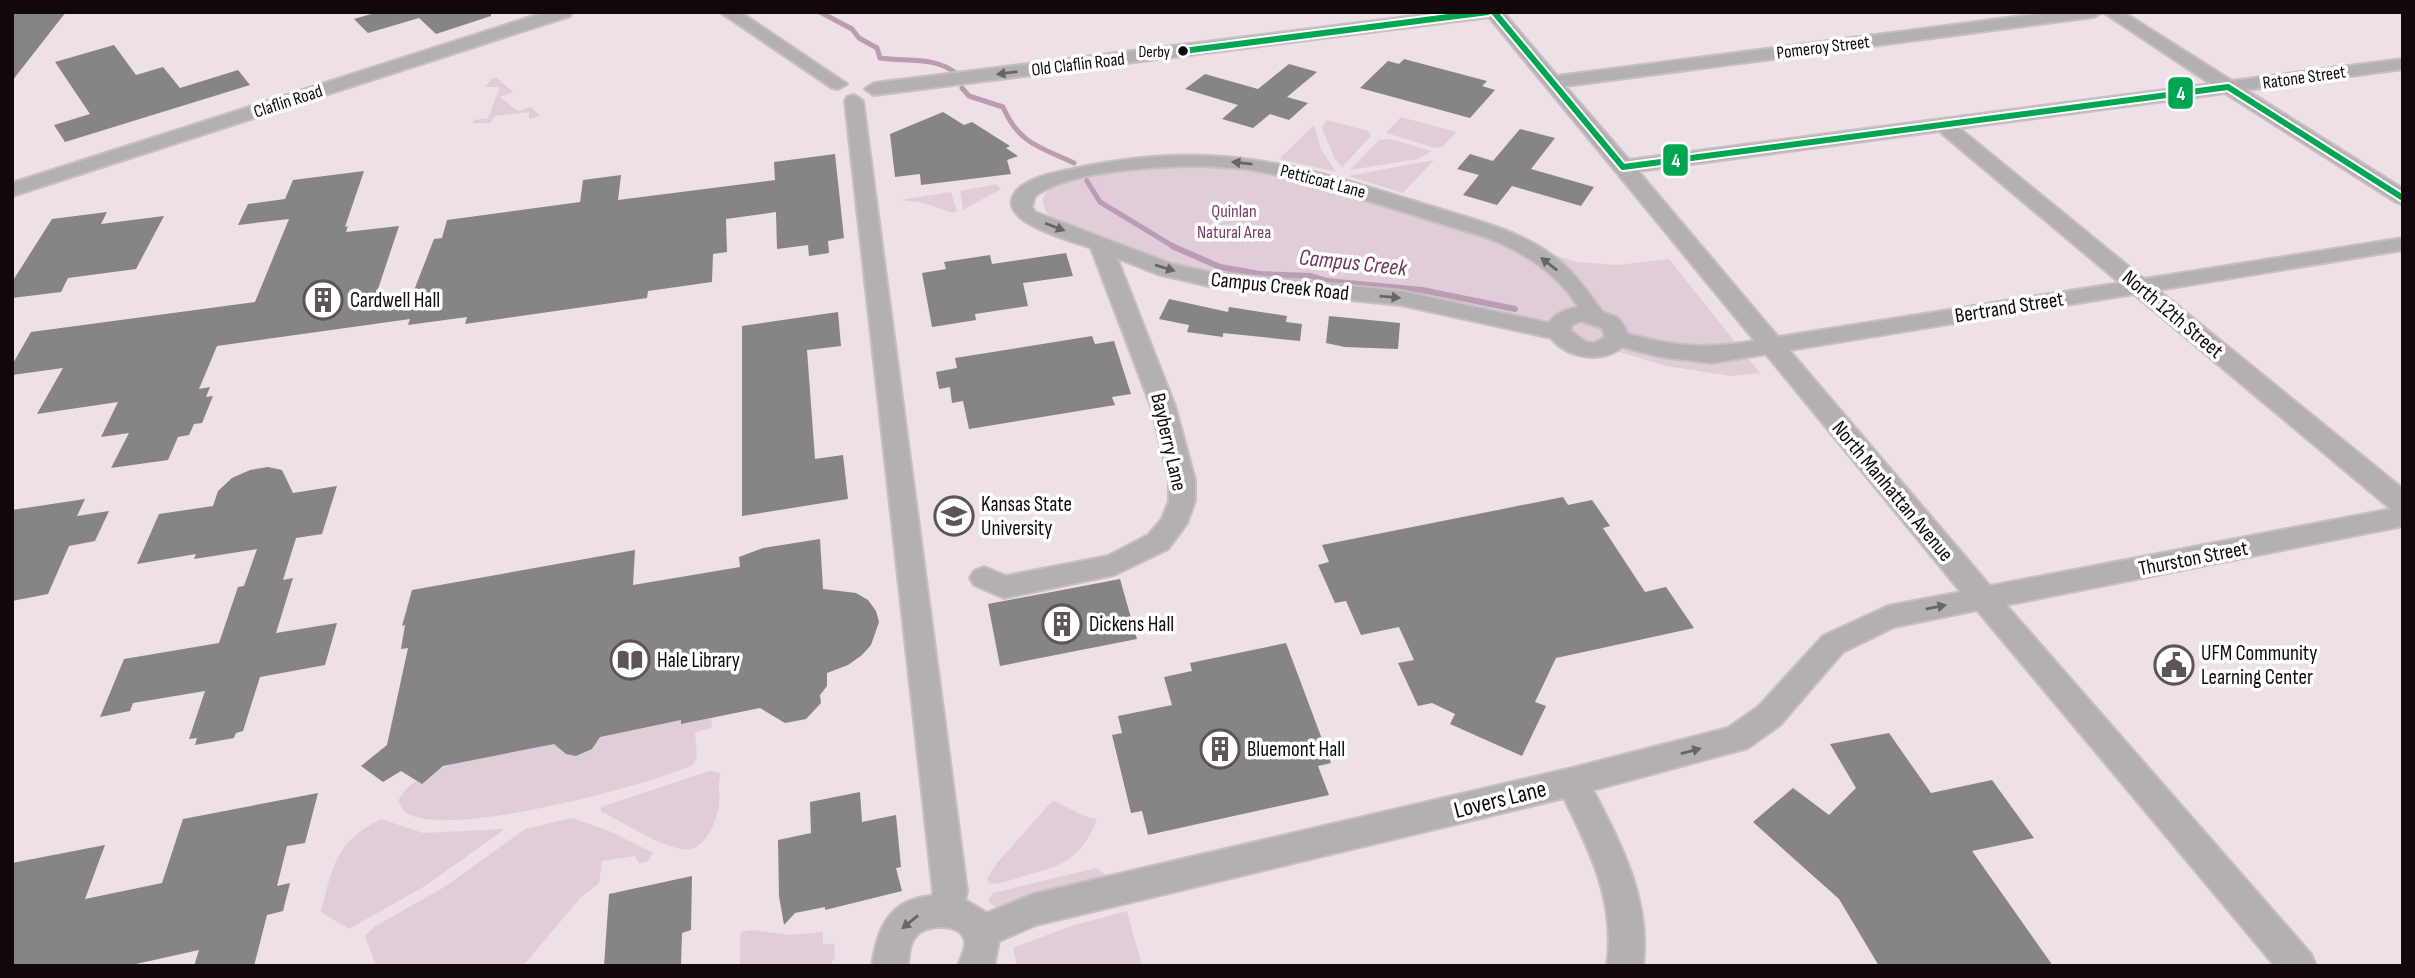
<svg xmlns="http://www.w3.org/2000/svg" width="2415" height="978" font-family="'Sofia Sans Condensed',sans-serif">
  <rect width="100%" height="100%" fill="#ede0e7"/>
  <g fill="#e1cdd9">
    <path d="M492,78H497L513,92L500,97L518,111L531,107L540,116L529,119V112L495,116L490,123H473L474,120L488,118L500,87H485Z"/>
    <path d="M1401,117L1456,132L1443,146L1435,148L1386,133Z"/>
    <path d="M1327,120L1368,131L1371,136L1342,167L1335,159L1322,128Z"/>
    <path d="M1314,125L1321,149L1336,172L1279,159Z"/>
    <path d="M1390,139L1432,151L1418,159L1350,170L1379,140Z"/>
    <path d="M1434,160L1403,193L1348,176Z"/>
    <path d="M1204,164L1250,169L1306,180L1577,262L1617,265L1669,259L1760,373L1731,376L1666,366L1456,303L1216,273L1177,264L1049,215C1008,168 1183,165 1204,164Z"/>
    <path d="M996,184L1001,189L963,210L960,191Z"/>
    <path d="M951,192L957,211L953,213L924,203L900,200Z"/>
    <path d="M711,718L712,728L695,732L697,757L693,765C646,786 451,838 408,814C403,811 401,806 398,801C420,757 518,751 562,742V751L576,756L592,749L598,737L681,720L682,724Z"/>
    <path d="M709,771L721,773C716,785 722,798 718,811C714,825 707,844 691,849C674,855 619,820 601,811V807Z"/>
    <path d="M1053,800L1084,816L1097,819C1082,857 1066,865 1027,875C1015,879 1002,884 989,884L987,879L997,863Z"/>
    <path d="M572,818L609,831L653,853L648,861L639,864L635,856L602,861L599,883L581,897L523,966H376L365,936L374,927L446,886L525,829Z"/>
    <path d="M381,819L423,833L505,829L425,886L349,929L321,912C333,866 335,842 381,819Z"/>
    <path d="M1096,868L1111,878L1003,914L988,901L993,893Z"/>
    <path d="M1127,911L1142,966L1017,965L1013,948L1071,926Z"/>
    <path d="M752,930L790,935L823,932V945L834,943L835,957L830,966H740V936L741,932Z"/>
  </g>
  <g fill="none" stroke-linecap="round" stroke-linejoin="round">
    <g stroke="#bc9cb0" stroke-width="5">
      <path d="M820,12L852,29L859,38L877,48L880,58C907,62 935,56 957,74"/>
      <path d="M962,88L969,96L1003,107C1019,144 1040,147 1074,163"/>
      <path d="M1087,181L1100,202L1176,248"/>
    </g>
    <path stroke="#bc9cb0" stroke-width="6" d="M1172,246L1220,267L1260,274L1311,276L1327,281L1422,290L1515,309"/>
  </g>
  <g fill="#868484">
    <path d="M12,12H66L12,81Z"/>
    <path d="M378,12H491V16L436,34L419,18L368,33L354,19Z"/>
    <path d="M114,45L136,75L163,67L180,88L238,70L250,85L65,142L54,125L90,114L55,62Z"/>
    <path d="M1404,59L1487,81L1482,86L1495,90L1470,118L1360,88L1388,61L1399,64Z"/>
    <path d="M1289,64L1317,72L1287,97L1308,103L1289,120L1270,114L1253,128L1222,119L1238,105L1185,89L1205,74L1258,89Z"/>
    <path d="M943,112L964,125L972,122L1010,146L1006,148L1018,156L1007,160L1011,174L921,185L920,174L895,177L890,134Z"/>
    <path d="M1520,129L1555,138L1531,169L1594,187L1581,206L1512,186L1497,205L1463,195L1479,175L1457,169L1470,154L1493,161Z"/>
    <path d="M835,154L844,238L828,241L829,253L809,256L808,245L777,249L776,212L726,219L727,252L713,254L712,282L648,291L647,298L465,324L467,317L408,325L410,319L217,346L199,389L210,387L206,397L213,396L202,423L194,424L189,435L178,437L168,460L111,468L129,433L101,437L118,402L37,414L63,368L12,375V365L31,332L255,302L289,219L238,225L248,204L285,199L293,180L364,171L345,227L348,226L346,232L399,226L375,298L413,293L434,239L442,238L447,220L580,202L583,180L621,175L618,200L775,180L774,162Z"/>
    <path d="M107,212L101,224L164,216L136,269L68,278L61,292L12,298V282L52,219Z"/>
    <path d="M1066,253L1073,276L1023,283L1028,306L975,314L976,320L932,327L922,273L946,269L944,262L990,255L992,264Z"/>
    <path d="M1169,299L1228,312L1229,307L1287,316L1286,322L1302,324L1300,341L1223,333V337L1187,332L1189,325L1159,319Z"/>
    <path d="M838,312L841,346L807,350L815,459L843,455L848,499L742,516V326Z"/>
    <path d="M1329,316L1400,323L1398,349L1345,347L1326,343Z"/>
    <path d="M1092,336L1095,344L1114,341L1131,394L1112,397L1115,405L969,429L963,401L952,403L950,387L939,389L936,372L957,368L955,358Z"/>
    <path d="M268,467L282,470L293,493L337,486L322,534L296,538L283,580L293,578L276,633L337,623L325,665L260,677L243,731L236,733L234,738L195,745L197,738L189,739L205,691L133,703L130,711L100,717L124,659L219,643L238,587L244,586L257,549L194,559L196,554L137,564L159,514L213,506L218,491L232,478L250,470Z"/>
    <path d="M1563,497L1568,505L1592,500L1610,526L1603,528L1645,592L1666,587L1694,628L1556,658L1535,702L1546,706L1522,756L1450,724L1455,714L1432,703L1418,706L1398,663L1414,660L1399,627L1361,635L1346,601L1335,603L1318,565L1329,562L1322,545Z"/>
    <path d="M85,499L77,516L109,511L95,541L69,546L48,594L12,601V510Z"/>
    <path d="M820,539L823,589L856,593L868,600L876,611L879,622L871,645L862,655L848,665L827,673V686L820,695L821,703L806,719L785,723L760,708L681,724V720L600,737L592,749L576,756L566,754L554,744L443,766L422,784L401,771L383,782L361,766L387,745L408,648L401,649L405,625L402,626L412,590L635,550L633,585L740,567L739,557L763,548Z"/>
    <path d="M1120,579L1137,639L1000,666L988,604Z"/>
    <path d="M1286,643L1331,763L1318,766L1329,795L1148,835L1142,811L1131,813L1112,735L1122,733L1118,716L1172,705L1164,677L1192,671L1190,663Z"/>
    <path d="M1889,733L1931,793L1992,780L2034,838L1972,851L2053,966H1879L1839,899L1753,822L1793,788L1829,815L1856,788L1830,744Z"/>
    <path d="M860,792L862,822L896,815L901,867L896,868L902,891L825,910V907L795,913L784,925L779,896L778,840L811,833L810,802Z"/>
    <path d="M318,793L305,843L287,846L277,886L290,883L283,911L267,915L254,966H194L199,950L127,966H12V863L105,845L85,899L162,883L183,819Z"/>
    <path d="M692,876L691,930L682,933L681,966H604L609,894Z"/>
  </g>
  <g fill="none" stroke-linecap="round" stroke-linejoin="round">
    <g stroke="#c9bec4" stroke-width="4">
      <g id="minor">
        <path d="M546,12H572L570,16L12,196V183Z"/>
        <path d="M720,12H740L847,84L838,89L832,88Z"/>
        <path d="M1447,12H1503L1557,76L2053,12H2102L2094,17L1565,86L1629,160L2211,84L2103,12H2123L2232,81L2403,59V69L2246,90L2403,189V204L2396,202L2225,93L1959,128L2144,279L2403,238V250L2158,290L2403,489V526L2006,605L2311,954L2316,966H2275L1977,610L1894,627L1843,652L1780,725L1748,748L1593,790C1622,846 1651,902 1643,966H1607C1616,904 1591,852 1564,798L1036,925L999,941L994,966H958C960,960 965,950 965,944C965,923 929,924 918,934C909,942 909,955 908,966H872C877,929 889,899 932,896L933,891L845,101L847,97L854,95L863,101L967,891L965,900L987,913L1033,894L1572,768L1728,728L1758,707L1823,636L1888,606L1961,592L1766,354L1712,363L1661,357L1622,347C1602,364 1567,358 1551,338L1401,305L1209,286L1157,274L1117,258L1175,406L1195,480V501L1187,523L1168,549L1114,575L1004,598L974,585L970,578L974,571L984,567L1006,576L1108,556L1148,535L1162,519L1169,501V480L1151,406L1091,248C1073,241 1005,224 1012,199C1018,177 1064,171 1082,167C1219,139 1301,166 1430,206C1473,220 1517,229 1553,256C1574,271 1586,290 1602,311C1606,315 1611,314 1616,317C1621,320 1625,328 1628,334C1677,347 1705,349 1755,341L1489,17L874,95L865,89L874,83ZM1939,131L2120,283L1778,337L1638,171ZM1204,166L1247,169L1297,179L1485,237C1522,251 1558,273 1578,307C1567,309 1555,313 1549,323L1401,291L1209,272L1172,264L1035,212L1032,207L1035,196C1070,170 1160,166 1204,166ZM2134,294L2391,509L1990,586L1789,350ZM1581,321L1602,328L1605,337L1594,343L1586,342L1571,331L1572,325Z"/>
      </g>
    </g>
    <use href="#minor" fill="#b4b0b2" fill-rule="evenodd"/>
    <g stroke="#fff" stroke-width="10">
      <g id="bus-1">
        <path d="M1494,12L1623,167L2228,87L2403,198"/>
        <path d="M1183,51L1488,12"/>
      </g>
    </g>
    <use href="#bus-1" stroke="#00a651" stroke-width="6"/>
  </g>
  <defs><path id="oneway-solid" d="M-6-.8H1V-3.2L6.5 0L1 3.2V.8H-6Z" transform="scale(1.75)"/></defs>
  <g fill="#6a6468">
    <use href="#oneway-solid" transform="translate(1007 73) rotate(173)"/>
    <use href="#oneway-solid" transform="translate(1242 163) rotate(-174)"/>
    <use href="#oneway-solid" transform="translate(1055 227) rotate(21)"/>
    <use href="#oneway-solid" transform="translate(1549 264) rotate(-142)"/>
    <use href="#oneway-solid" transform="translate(1165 268) rotate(17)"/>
    <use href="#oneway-solid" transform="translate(1390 297) rotate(5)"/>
    <use href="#oneway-solid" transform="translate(1936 607) rotate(-11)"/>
    <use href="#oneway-solid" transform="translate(1691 751) rotate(-15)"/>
    <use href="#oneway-solid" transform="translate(910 922) rotate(141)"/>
  </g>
  <defs>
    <g id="building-ring" transform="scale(2.0125)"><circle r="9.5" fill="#fff" stroke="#5d5459" stroke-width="1.5"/><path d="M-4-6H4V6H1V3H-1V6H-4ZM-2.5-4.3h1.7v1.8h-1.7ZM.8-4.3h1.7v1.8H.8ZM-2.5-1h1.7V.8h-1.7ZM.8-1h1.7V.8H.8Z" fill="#5d5459"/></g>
    <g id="university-ring" transform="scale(2.0125)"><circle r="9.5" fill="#fff" stroke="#5d5459" stroke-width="1.5"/><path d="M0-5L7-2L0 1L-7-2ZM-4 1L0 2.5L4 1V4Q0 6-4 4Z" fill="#5d5459"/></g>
    <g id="library-ring" transform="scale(2.0125)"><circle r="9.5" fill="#fff" stroke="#5d5459" stroke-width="1.5"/><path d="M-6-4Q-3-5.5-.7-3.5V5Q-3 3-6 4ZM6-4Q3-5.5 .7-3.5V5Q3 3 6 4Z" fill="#5d5459"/></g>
    <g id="civic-ring" transform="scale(2.0125)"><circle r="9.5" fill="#fff" stroke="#5d5459" stroke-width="1.5"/><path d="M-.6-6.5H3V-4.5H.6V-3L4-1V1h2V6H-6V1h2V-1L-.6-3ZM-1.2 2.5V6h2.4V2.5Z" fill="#5d5459"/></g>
  </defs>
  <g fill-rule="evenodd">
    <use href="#building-ring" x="323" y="300"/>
    <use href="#university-ring" x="954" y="516"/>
    <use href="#building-ring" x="1062" y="624"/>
    <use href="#library-ring" x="630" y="660"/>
    <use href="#civic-ring" x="2174" y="665"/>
    <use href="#building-ring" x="1220" y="749"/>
  </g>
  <circle fill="#10080d" stroke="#fff" stroke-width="2.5" cx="1183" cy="51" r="6"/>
  <g text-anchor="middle" stroke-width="7" stroke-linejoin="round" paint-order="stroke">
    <g font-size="16" fill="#10080d" stroke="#fff" text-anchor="end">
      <text x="1170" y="57">Derby</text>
    </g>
    <g font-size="18" fill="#10080d" stroke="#fff">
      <text transform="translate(1823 47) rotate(-7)" y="6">Pomeroy Street</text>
      <text transform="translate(1078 64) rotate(-7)" y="6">Old Claflin Road</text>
      <text transform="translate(2304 77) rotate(-8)" y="6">Ratone Street</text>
      <text transform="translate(288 101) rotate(-18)" y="6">Claflin Road</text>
      <text transform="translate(1323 181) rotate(15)" y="6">Petticoat Lane</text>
    </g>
    <g font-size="18" fill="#763f63" stroke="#fff">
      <text x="1234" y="217">Quinlan<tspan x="1234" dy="21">Natural Area</tspan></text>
    </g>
    <g font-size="21" fill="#10080d" stroke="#fff">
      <text transform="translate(1280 286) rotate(6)" y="7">Campus Creek Road</text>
      <text transform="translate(2009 307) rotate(-9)" y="7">Bertrand Street</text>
      <text transform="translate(2173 314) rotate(40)" y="7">North 12th Street</text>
      <text transform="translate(1169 442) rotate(77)" y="7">Bayberry Lane</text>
      <text transform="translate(1893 491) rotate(50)" y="7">North Manhattan Avenue</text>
      <text transform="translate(2193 558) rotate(-11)" y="7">Thurston Street</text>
    </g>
    <g font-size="21" fill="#10080d" stroke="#fff" text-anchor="start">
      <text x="350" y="307">Cardwell Hall</text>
      <text x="981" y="511">Kansas State<tspan x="981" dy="24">University</tspan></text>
      <text x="1089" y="631">Dickens Hall</text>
      <text x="2201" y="660">UFM Community<tspan x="2201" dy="24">Learning Center</tspan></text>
      <text x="657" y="667">Hale Library</text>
      <text x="1247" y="756">Bluemont Hall</text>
    </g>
    <g font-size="23" font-style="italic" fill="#6d375b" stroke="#fff">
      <text transform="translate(1353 262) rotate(6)" y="8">Campus Creek</text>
    </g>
    <g font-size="24" fill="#10080d" stroke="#fff">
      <text transform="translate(1500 799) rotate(-14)" y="8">Lovers Lane</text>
    </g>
  </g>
  <g stroke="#fff" stroke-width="2.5">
    <rect x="2167" y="76" width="27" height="34" rx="7" fill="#00a651"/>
    <rect x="1662" y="143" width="27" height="34" rx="7" fill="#00a651"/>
  </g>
  <g font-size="19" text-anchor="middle" font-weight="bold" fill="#fff">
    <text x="2181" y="100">4</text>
    <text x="1676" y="167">4</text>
  </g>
  <rect width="2415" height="978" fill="none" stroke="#10080d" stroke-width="28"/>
</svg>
